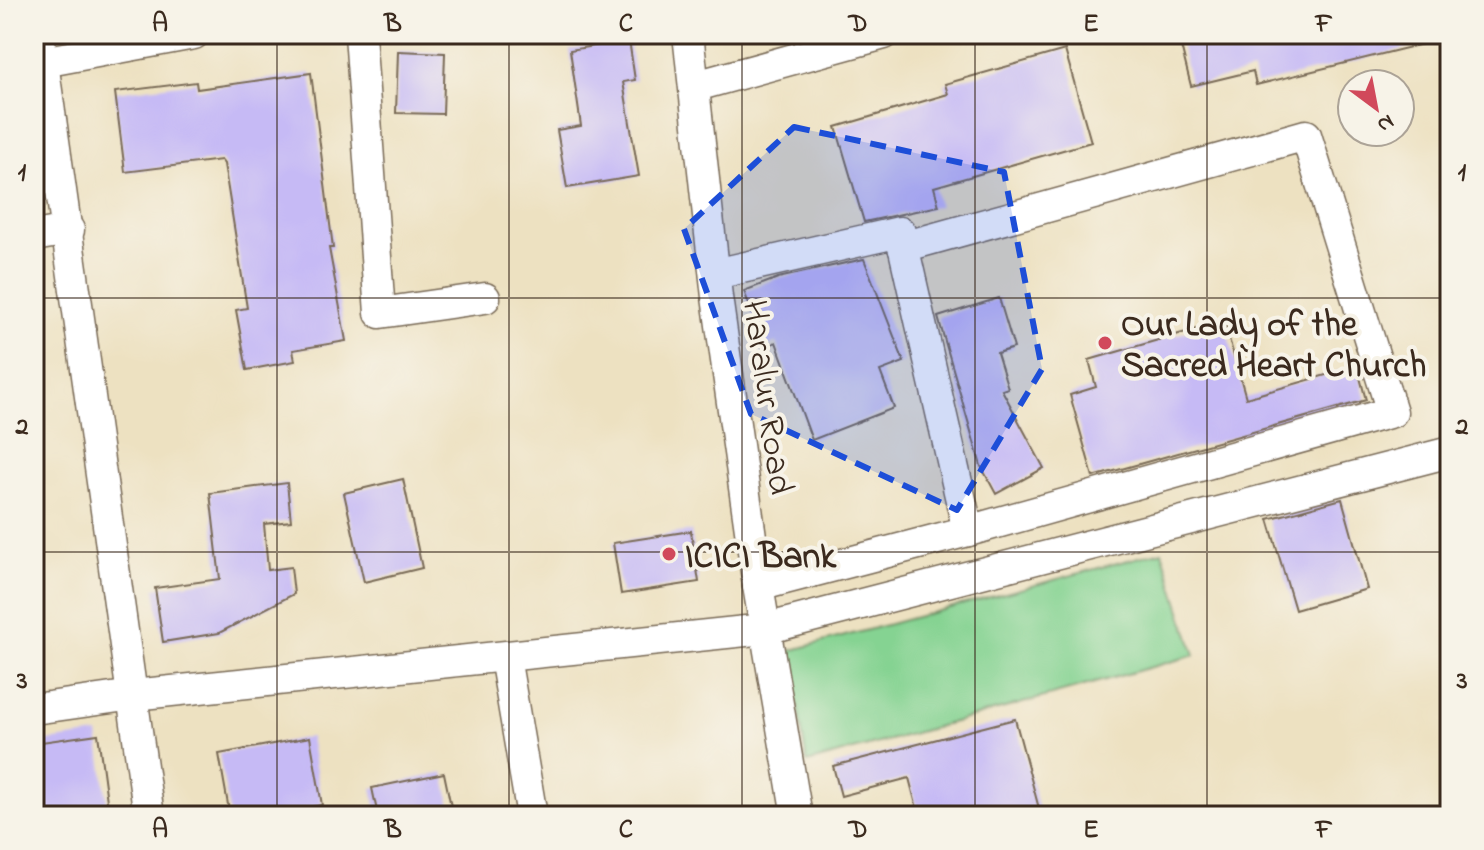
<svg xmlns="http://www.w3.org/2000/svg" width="1484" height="850" font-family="'Indie Flower',sans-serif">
  <rect width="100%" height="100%" fill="#f7f3e8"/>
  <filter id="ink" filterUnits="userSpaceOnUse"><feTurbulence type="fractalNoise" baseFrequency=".0125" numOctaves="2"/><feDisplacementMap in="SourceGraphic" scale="16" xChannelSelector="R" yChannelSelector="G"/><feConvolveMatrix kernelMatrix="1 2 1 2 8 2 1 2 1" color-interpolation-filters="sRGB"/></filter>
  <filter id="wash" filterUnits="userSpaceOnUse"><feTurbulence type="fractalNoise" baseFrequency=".006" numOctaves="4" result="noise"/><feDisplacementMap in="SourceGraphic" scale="32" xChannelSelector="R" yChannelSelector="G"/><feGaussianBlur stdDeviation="1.8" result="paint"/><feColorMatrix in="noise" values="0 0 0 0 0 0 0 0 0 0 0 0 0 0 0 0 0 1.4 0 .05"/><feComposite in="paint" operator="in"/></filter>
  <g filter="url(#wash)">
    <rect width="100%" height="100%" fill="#ede1c1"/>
    <path fill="#85d392" stroke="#607e58" stroke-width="2" d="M1162,551L1195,655L807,763L789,651Z"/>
    <g id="blocks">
      <g fill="#c6baf5">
        <path d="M1178,34H1426L1427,43L1256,85L1253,71L1191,86Z"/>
        <path d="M629,40L635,80L623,82L639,176L567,188L557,130L581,126L570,50Z"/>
        <path d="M1065,50L1091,142L934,187L939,206L864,222L836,127L948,94L945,84Z"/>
        <path d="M398,51L445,53L443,114L396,113Z"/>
        <path d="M311,73L333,248H329L346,341L293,350L295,361L247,370L236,310L247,308L224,164L221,160L125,172L115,92L196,82L197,89Z"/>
        <path d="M864,259L904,362L880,371L894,408L812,440L776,342L765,347L744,291L778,278Z"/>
        <path d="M999,298L1014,348L997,353L1008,388L1002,390L1044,468L996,494L981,466L938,317Z"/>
        <path d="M1224,321L1246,398L1357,366L1366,400L1093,477L1070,395L1096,387L1089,360Z"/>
        <path d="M403,479L422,568L364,582L344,493Z"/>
        <path d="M287,483L291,521L264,524L268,570L291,567L294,594L219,633L163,642L155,588L220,579L210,493Z"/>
        <path d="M1342,499L1367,589L1295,610L1268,519Z"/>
        <path d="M691,531L699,582L621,594L613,543Z"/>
        <path d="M1015,719L1041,816H919L909,778L841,796L833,766Z"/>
        <path d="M98,734L109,816H34V743Z"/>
        <path d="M310,737L322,805L266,816H230L219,754Z"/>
        <path d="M444,773L453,816H378L372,788Z"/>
      </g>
    </g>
  </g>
  <g filter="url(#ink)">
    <use href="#blocks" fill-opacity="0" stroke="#796a57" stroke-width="2"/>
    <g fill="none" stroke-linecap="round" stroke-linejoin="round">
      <g stroke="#796a57" stroke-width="33">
        <g id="minor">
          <path d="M39,34L149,816"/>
          <path d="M360,34L380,313L485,298"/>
          <path d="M688,34L717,297L758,586L797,816"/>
          <path d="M43,62L194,34"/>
          <path d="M696,86L884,34"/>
          <path d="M34,236L69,230"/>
          <path d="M903,247L1306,135L1392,412L968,531"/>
          <path d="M715,274L900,232L968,531L758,586"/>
          <path d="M505,657L532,816"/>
          <path d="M34,709L133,695L765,629L1450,452"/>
        </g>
      </g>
      <use href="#minor" stroke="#fff" stroke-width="30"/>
    </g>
  </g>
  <path fill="#1d4ed8" fill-opacity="0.2" stroke="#1d4ed8" stroke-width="6" stroke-dasharray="16 10" stroke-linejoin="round" d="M794,127L1004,172L1042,369L957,510L751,414L684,229Z"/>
  <path fill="none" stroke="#3b2a1e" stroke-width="2" stroke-opacity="0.55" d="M277,34V816M509,34V816M742,34V816M975,34V816M1207,34V816M34,298H1450M34,552H1450"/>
  <g fill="#d1495b" stroke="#f7f3e8" stroke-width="3">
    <circle cx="1105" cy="343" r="8"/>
    <circle cx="669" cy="554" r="8"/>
  </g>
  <g text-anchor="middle" stroke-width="8" stroke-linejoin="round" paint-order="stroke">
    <g font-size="36" font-weight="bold" fill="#3b2a1e" stroke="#f7f3e8" text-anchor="start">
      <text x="1121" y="335">Our Lady of the<tspan x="1121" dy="41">Sacred Heart Church</tspan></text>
      <text x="685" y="567">ICICI Bank</text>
    </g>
    <g font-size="36" fill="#3b2a1e" stroke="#f7f3e8">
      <text transform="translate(770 397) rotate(82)" y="13">Haralur Road</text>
    </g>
  </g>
  <rect width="1484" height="850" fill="none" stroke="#f7f3e8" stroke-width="88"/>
  <g transform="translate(1376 108) rotate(148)"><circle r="38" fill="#f7f3e8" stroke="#aca397" stroke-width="2"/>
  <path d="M0-6L14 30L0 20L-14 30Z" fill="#d1495b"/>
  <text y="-12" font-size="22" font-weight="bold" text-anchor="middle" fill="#3b2a1e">N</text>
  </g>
  <rect x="44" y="44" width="1396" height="762" fill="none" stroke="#3b2a1e" stroke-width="3"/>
  <g font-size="26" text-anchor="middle" font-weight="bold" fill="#3b2a1e">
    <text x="160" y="31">A</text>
    <text x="393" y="31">B</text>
    <text x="626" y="31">C</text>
    <text x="858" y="31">D</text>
    <text x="1091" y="31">E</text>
    <text x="1324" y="31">F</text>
    <text x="22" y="180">1</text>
    <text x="1462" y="180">1</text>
    <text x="22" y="434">2</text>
    <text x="1462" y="434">2</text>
    <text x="22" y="688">3</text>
    <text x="1462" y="688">3</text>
    <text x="160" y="837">A</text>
    <text x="393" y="837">B</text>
    <text x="626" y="837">C</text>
    <text x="858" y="837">D</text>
    <text x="1091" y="837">E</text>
    <text x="1324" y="837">F</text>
  </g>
</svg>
